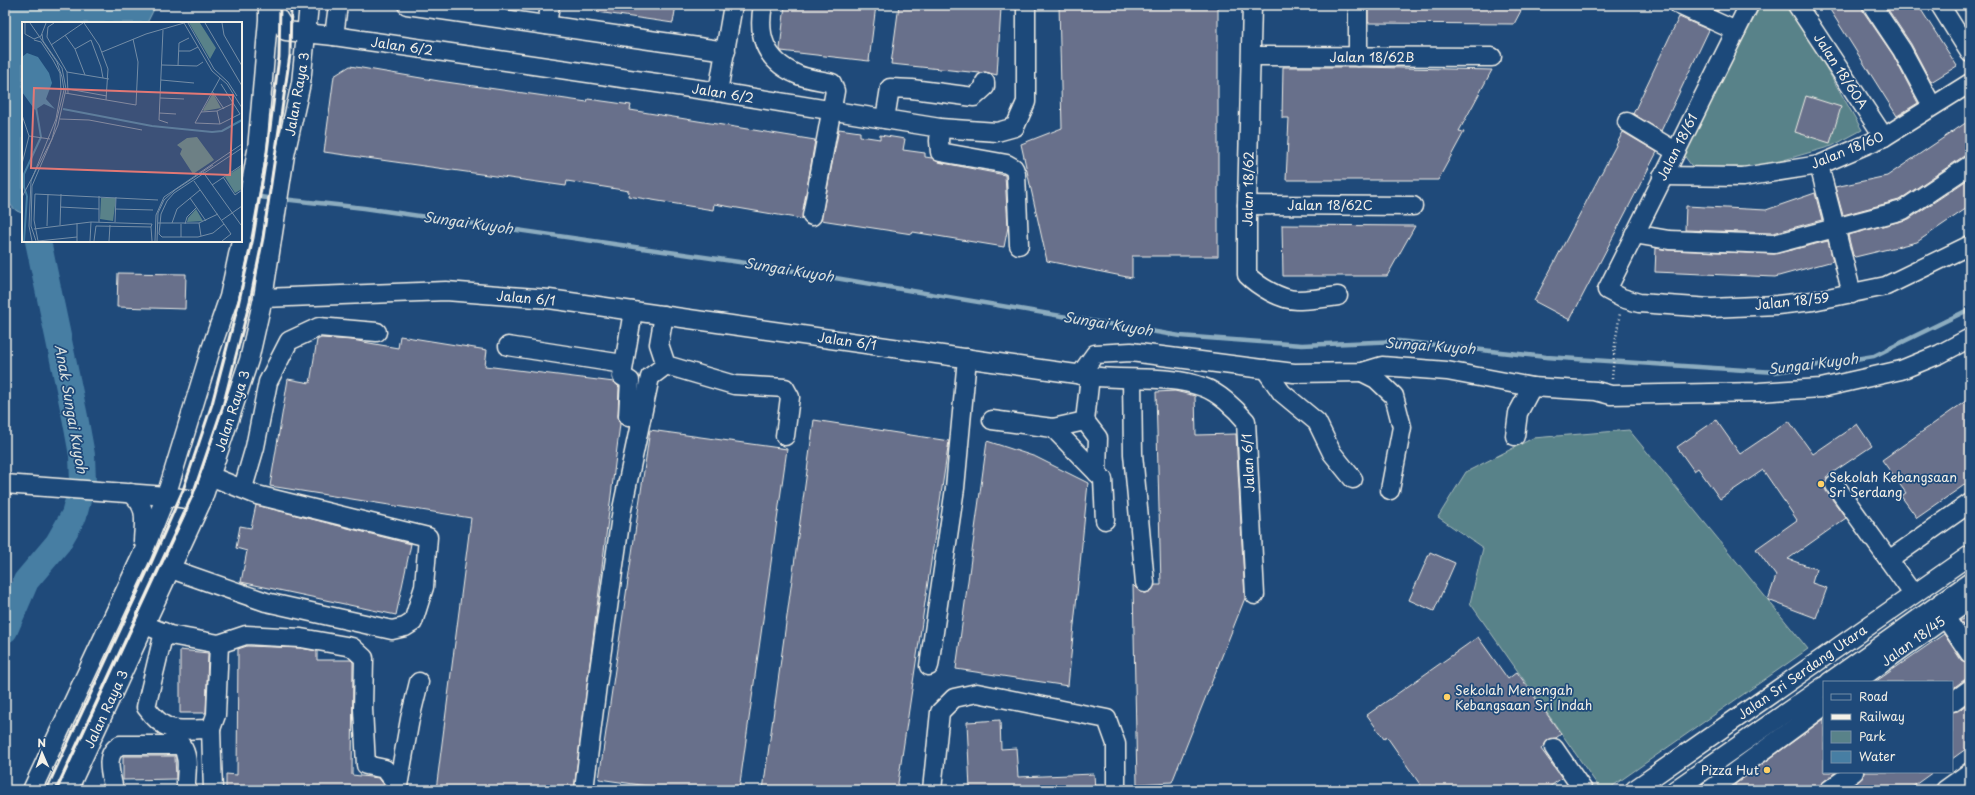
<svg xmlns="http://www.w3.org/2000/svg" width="1975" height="795" font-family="'Playpen Sans',sans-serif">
  <rect width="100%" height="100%" fill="#1f4a7a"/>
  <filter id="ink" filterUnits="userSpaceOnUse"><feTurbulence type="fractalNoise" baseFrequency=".025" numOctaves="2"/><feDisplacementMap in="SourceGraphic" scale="8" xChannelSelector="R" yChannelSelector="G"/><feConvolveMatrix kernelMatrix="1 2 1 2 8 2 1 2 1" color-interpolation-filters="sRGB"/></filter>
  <g filter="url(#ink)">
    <g fill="#598289" stroke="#a6bab8">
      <path d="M1761,5H1790L1862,130L1832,146L1763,166L1694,169L1683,154Z"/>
      <path d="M1629,430L1808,649L1607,790H1601L1470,603L1483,548L1438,517L1466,472L1533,438Z"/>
    </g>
    <path fill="#477ea3" stroke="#8cacbf" d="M5,5H156L147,23H23V213C14,212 9,203 5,196Z"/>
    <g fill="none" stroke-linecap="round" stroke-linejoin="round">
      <g stroke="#8cacbf" stroke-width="4.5">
        <path d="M252,196L275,199"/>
        <path d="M282,199L364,208L746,263L1180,336L1302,345L1399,341L1546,357L1775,372L1874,356L1970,309"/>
      </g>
      <path stroke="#477ea3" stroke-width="26" d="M5,630L26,581L58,543L74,515L83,482L82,455L75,417L38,241"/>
    </g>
    <g fill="#686f8b" stroke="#f4f1e8">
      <path d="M598,5H676L673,23L597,12Z"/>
      <path d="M785,5H876L869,61L781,51L780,49Z"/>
      <path d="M899,5H975L1001,8L997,75L985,72L980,73L891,64Z"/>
      <path d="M1059,5H1218V256H1132V278L1047,261L1021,144L1062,128Z"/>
      <path d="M1368,5H1524L1514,24L1368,23Z"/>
      <path d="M1704,5H1721L1718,11Z"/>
      <path d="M1827,5H1862L1863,11L1893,55L1918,103L1897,116Z"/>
      <path d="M1885,5H1918L1957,66L1931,82L1911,44Z"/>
      <path d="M1679,17L1709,30L1661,131L1633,114Z"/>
      <path d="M350,66L439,81L587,102L588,99L631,105L630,110L815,140L802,219L714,204L713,210L628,196L629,191L567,181L566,186L324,152L334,76Z"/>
      <path d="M1283,67H1360L1492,70L1459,131L1464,132L1438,180H1286L1289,118H1282Z"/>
      <path d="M1806,96L1841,107L1830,143L1795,132Z"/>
      <path d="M1970,120V155L1964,156L1899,200L1843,215L1835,187L1887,176Z"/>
      <path d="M839,129L860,132V136L880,139V135L905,139L903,150L925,153V157L932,158L938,162L1005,175L1008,227L1004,247L913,232L912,234L821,220Z"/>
      <path d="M1623,132L1657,152L1570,320L1534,301Z"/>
      <path d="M1970,178V206L1917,242L1855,257L1853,255L1848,235L1909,219Z"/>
      <path d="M1815,193L1822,220L1773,233L1685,230L1686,206L1766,210Z"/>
      <path d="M1282,225L1415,226L1387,276H1283Z"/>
      <path d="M1828,241L1833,261L1775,277L1655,272L1656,248L1668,250L1774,254Z"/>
      <path d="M118,273L186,274L185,309L117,307Z"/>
      <path d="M400,336L487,350L485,366L614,382L619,387L618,416L620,424L574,790H436L471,518L270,486L288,379L310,383L317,340L321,338L352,340L398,348Z"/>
      <path d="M1175,391L1195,396L1196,435L1236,434L1245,598L1172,782L1137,784L1133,585L1140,592L1146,593L1151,591L1155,585H1161L1156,392Z"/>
      <path d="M1970,398V481L1917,518L1901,496L1906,493L1882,460Z"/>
      <path d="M814,420L949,441L897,790H763Z"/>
      <path d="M1716,420L1740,454L1789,421L1813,454L1857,424L1872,446L1826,477L1827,479L1825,486L1826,491L1846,518L1788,559L1816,569L1812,583L1827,588L1816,618L1768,600L1776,576L1756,549L1797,520L1763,470L1720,499L1698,468L1694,471L1677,447Z"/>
      <path d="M650,430L787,449L739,790H675L599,779Z"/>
      <path d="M987,441L1036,457L1088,483L1068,686L956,669Z"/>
      <path d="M256,505L411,544L396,615L241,582L247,551L236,548L240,526L251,528Z"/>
      <path d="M1430,552L1455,563L1434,611L1409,600Z"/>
      <path d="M1970,614V635L1960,621Z"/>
      <path d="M1944,634L1961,660L1970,664V679L1964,680L1952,689V682H1875Z"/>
      <path d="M1478,637L1508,679L1517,672L1561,734L1556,738L1548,740L1541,749L1562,778L1545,790H1424L1387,737L1384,739L1367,715Z"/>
      <path d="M247,646L300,648L317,651V660H351L353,662L352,775L379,778L388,790H226V774L237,775L238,649Z"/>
      <path d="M180,650L208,653L206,713H180Z"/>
      <path d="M1970,702V746L1952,759V712L1958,711Z"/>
      <path d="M1824,719V772H1836L1823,782L1819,790H1735V784Z"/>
      <path d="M1000,720L1001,749L1016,748L1018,777L1094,774L1095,790H970L967,722Z"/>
      <path d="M123,756H175L176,779L123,780Z"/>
      <path d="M1864,772H1933L1908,790H1847L1860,780Z"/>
    </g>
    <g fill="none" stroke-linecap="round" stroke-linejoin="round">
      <g stroke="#f4f1e8" stroke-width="21">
        <g id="minor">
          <path d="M274,5L275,13L286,31L334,36L718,92L940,128L997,132L1015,127L1026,102V5"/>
          <path d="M407,5L726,51"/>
          <path d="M763,5C757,36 765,60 796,74C806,79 820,80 832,83L835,91L812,216"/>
          <path d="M1252,5L1247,205V275C1258,286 1281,300 1297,300C1310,300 1324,298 1338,296"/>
          <path d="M1679,5L1736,31"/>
          <path d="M1749,5L1607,290L1622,298L1639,303L1711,308L1777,305L1813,301L1886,286L1970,245"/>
          <path d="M1797,5L1884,137"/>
          <path d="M1872,5L1902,50L1932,106"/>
          <path d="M1940,5L1970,53"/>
          <path d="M547,25L550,5"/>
          <path d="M334,36L338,5"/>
          <path d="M1252,56L1492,57"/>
          <path d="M1358,57V5"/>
          <path d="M718,92L733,5"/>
          <path d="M885,119L890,88L912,89L974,97L985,87V82"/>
          <path d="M1627,122L1675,151"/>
          <path d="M940,128L939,141L940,152L1007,164L1014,168L1016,174L1019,245"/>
          <path d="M1819,165L1852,294"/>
          <path d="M1662,176L1743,177L1819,165L1884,137L1970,83"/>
          <path d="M1247,205L1413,206"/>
          <path d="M1634,234L1669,240L1774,244L1903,210L1970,165"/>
          <path d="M241,240L257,150L268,20V5"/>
          <path d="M263,298L446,291L549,299L1090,376C1126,381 1168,374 1203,387C1218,392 1236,409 1246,421L1255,595"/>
          <path d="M664,315L659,344L666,365L734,385L785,388L790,397L785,436"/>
          <path d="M508,346L623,364"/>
          <path d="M1265,369L1282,393L1317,422L1332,453L1353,479"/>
          <path d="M1362,372L1376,379L1394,396L1402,427L1390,490"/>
          <path d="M1080,375L1095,354L1131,352L1294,373L1362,372L1382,366L1447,371L1532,387L1596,391L1611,395L1759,392L1821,388L1901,370L1940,354L1970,338"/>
          <path d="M1132,379L1133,454L1145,583"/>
          <path d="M628,417L630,381L622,376L633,311"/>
          <path d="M992,420L1053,428L1085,421L1090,376"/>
          <path d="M1085,421L1098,438L1097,473"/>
          <path d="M1053,428L1103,479L1105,520"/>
          <path d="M1515,436L1518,413L1532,387"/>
          <path d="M5,484L166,496L202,501"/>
          <path d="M1835,485L1913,594"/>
          <path d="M243,488L255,447L268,382L289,341L319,327L377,332"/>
          <path d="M131,493C148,508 144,519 143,541"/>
          <path d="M1889,560L1970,503"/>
          <path d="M171,569L266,602L392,630L405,627L413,622L424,587L428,537L257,495L210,476"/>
          <path d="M1945,617L1970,654"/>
          <path d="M145,625L170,635L219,644L246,635L301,638L352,647L364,658L363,709L366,765L385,769L398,786V790"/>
          <path d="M164,632L146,707C167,736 178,729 211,729L216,715L219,644"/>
          <path d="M929,666L955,488L967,358"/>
          <path d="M1829,682L1970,582"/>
          <path d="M1856,682L1970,600"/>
          <path d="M1952,702L1970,689"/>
          <path d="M211,729L213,790"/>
          <path d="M1554,748L1583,790"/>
          <path d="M398,786L410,719L419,682"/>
          <path d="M32,790L142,555L166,496L210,352L229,297L241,241"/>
          <path d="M68,790L202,501L249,360L263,298L285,155L301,83L309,5"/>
          <path d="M114,790C111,774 103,755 120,745H181C191,758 185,775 186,790"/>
          <path d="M584,790L597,685L622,509L650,377L666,365"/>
          <path d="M932,790L940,712L954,698L977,693L1107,719L1116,744V790"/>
          <path d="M1634,790L1970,555"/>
          <path d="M1675,790L1824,686"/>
          <path d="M1710,790L1824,706"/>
          <path d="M1829,790L1854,772"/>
          <path d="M1945,790L1970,772"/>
        </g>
      </g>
      <path stroke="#f4f1e8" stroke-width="2.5" stroke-dasharray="1 3" stroke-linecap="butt" d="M1612,379L1615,344L1620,313"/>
      <use href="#minor" stroke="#1f4a7a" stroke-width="18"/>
      <g stroke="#f4f1e8" stroke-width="3">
        <path d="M46,790L151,563L183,490L212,404L238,305L253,238L267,152L279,57L280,5"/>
        <path d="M56,790L193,494L223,406L250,301L263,238L290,55L291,5"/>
      </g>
    </g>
  </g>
  <g fill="#ffd166" stroke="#1f4a7a" stroke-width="1.5">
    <circle cx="1821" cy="484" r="4"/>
    <circle cx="1447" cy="697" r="4"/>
    <circle cx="1767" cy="770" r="4"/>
  </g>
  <g text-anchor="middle" stroke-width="3.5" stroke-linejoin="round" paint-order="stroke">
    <g font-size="13" fill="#f4f1e8" stroke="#1f4a7a">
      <text transform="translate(402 46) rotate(8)" y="5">Jalan 6/2</text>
      <text x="1372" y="62">Jalan 18/62B</text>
      <text transform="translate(1841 71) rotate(57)" y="5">Jalan 18/60A</text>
      <text transform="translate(723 93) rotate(9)" y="5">Jalan 6/2</text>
      <text transform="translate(297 94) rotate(-80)" y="5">Jalan Raya 3</text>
      <text transform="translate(1677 147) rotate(-63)" y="5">Jalan 18/61</text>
      <text transform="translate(1847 150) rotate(-22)" y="5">Jalan 18/60</text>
      <text transform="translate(1248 189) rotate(-89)" y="5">Jalan 18/62</text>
      <text x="1330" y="210">Jalan 18/62C</text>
      <text transform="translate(526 298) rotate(5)" y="5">Jalan 6/1</text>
      <text transform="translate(1792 301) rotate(-6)" y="5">Jalan 18/59</text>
      <text transform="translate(847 341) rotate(8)" y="5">Jalan 6/1</text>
      <text transform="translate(232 411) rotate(-72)" y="5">Jalan Raya 3</text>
      <text transform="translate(1248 463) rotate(-93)" y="5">Jalan 6/1</text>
      <text transform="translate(1913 641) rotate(-36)" y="5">Jalan 18/45</text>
      <text transform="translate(1802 672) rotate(-35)" y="5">Jalan Sri Serdang Utara</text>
      <text transform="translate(106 709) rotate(-65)" y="5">Jalan Raya 3</text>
    </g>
    <g font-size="13" fill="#f4f1e8" stroke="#1f4a7a" text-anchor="start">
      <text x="1829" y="482">Sekolah Kebangsaan<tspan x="1829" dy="15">Sri Serdang</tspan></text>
      <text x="1455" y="695">Sekolah Menengah<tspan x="1455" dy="15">Kebangsaan Sri Indah</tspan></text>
      <text x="1759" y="775" text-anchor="end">Pizza Hut</text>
    </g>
    <g font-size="14" font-style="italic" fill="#dae0de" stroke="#1f4a7a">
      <text transform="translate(468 223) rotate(8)" y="5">Sungai Kuyoh</text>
      <text transform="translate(789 270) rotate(9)" y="5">Sungai Kuyoh</text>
      <text transform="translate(1108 324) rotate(9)" y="5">Sungai Kuyoh</text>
      <text transform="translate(1430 346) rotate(4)" y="5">Sungai Kuyoh</text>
      <text transform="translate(1813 364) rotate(-7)" y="5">Sungai Kuyoh</text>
      <text transform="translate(71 409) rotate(80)" y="5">Anak Sungai Kuyoh</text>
    </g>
  </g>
  <g transform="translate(22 22)">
    <rect width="220" height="220" fill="#1f4a7a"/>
    <path d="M167,1H178L194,26L188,37ZM191,71L199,86L182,89L181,88ZM175,115L192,138L171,152L158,132L160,127L155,123L165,116ZM220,144V167L213,171L203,155ZM79,176H94L91,199L78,197ZM174,187L181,199L165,200L166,196Z" fill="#598289"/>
    <path d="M5,31L16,35L27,51L30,61L24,77L33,87L22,82L13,88L0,70V35Z" fill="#477ea3"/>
    <path fill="none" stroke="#477ea3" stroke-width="2" d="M41,87L130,104L190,110L200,109L220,98M5,174L2,165V152L19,115L14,85M2,219L5,174"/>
    <path fill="none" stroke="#748da6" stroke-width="1" d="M3,1V12L12,17L19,14L24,1M32,1L26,5L25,15L45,50L46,71M62,1L77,23L86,47L84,78M162,1L190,49L205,62L220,86M166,1L192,47L206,60L215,74M183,1L220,64M200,1L202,13L220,44M141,8L137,98L146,101M43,13L53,27L63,53M29,23L61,1M53,27L69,18L79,45L81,56M157,29H168L176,25M80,30L124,12L162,1M140,43L175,44L181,40M156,44L157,21L167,16M45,50L87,57M198,56L173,101L198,102L218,92L199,62M139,58L172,61M46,67L85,74M190,69L202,87M43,71L114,83L116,40L111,17M138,76L162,77M195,89L198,102M179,90L195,89L212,81M137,91L154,92M0,93L7,114L0,142M38,97L67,98L120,108M7,114L28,117M181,150L219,203M201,155L213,173L220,168M172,159L209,212L200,219M190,163L220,143M0,175L30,117L42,68L40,55L35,40L8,1M168,176L184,199M38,185L77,187M94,187L131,188M200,198L220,184M77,200V174M93,200L94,175M136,201H177L196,192M150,201L155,187L178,168M177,201L179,214M163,202L165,195L175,185M202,202L191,211L176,215H140L137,212L139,192L145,179L152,171L220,126M38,203L39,172M25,204L26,172M12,207L69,200L130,202L129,205M55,215L16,219L12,198L13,172L136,178M159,215V202M10,219L7,204L9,159L34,97L39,69L38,51L31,38L19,20L12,18M14,219L9,204L10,164L36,103L44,67L40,46L21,19L20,12M55,219V201M68,219L69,200M72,219L74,204L129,205L130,219M87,219L88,203M133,219L134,193L142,175L220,122M135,219L136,191L142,178L153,168L191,143"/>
    <path fill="#e27875" fill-opacity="0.15" stroke="#e27875" stroke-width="2" d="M12,66L211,73L208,153L9,146Z"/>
    <rect width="220" height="220" fill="none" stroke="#f4f1e8" stroke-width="2"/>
  </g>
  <rect width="1975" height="795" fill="none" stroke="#1f4a7a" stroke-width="20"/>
  <rect x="10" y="10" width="1955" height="775" fill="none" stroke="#f4f1e8" stroke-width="1.5" filter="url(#ink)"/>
  <rect x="1823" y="681" width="130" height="92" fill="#1f4a7a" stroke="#748da6"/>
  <rect x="1831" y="694" width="20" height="6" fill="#1f4a7a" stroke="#748da6"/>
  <text x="1859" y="701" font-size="12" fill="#f4f1e8">Road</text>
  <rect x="1831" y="714" width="20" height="6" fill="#f4f1e8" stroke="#748da6"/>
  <text x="1859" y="721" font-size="12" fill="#f4f1e8">Railway</text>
  <rect x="1831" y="731" width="20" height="12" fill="#598289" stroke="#748da6"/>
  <text x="1859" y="741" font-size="12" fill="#f4f1e8">Park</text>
  <rect x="1831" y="751" width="20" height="12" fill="#477ea3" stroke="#748da6"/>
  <text x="1859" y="761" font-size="12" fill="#f4f1e8">Water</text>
  <g transform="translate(42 753) rotate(358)" stroke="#1f4a7a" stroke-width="3" paint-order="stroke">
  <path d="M0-3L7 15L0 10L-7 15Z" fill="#f4f1e8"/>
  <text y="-6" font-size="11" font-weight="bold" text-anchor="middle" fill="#f4f1e8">N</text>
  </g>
</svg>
